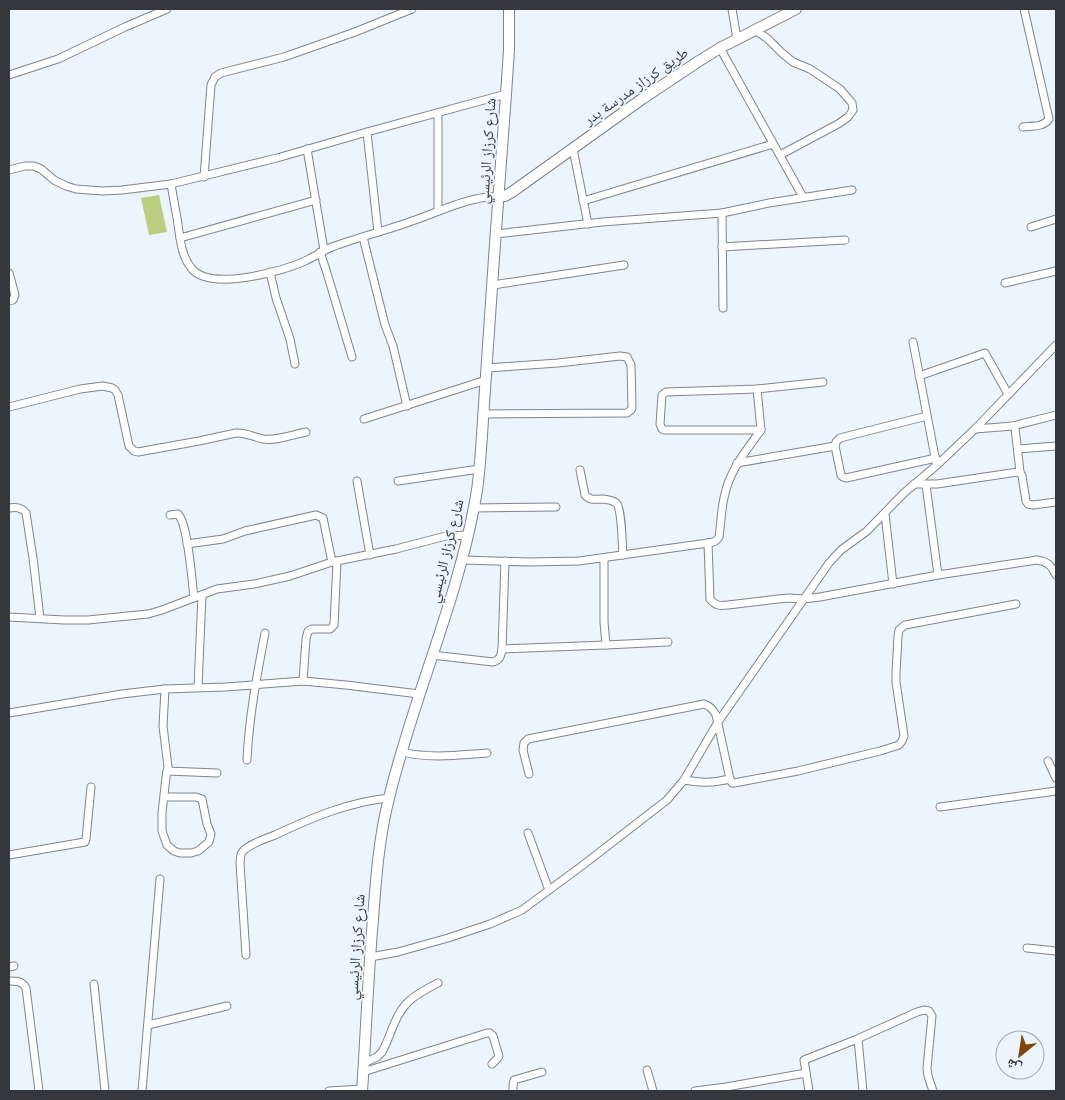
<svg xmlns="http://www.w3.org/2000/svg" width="1065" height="1100" font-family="'Noto Serif','Noto Naskh Arabic',serif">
  <rect width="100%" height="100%" fill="#ecf4fd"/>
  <path fill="#bace7f" d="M159,195L167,232L149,235L141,198Z"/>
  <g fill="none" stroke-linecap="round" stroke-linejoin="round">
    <g stroke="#7e858d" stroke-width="9">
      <g id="street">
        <path d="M732,9L737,39"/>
        <path d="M755,30L768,39L782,53L793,62L810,69L840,89L852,103L853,110L848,117L838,124L780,155"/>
        <path d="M720,48L803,197"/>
        <path d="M9,75L58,59L125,27L167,9"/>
        <path d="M1023,127C1032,126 1044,127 1049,119L1024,9"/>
        <path d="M367,132L378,232"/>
        <path d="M307,149L324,250"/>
        <path d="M573,149L588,224"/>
        <path d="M9,170L25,166H34L41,169L54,180L66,186L76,189L102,191L122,190L171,184L277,158L367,132L506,94"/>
        <path d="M204,177L211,85L215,77L221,73L284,57L355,32L412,9"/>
        <path d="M171,184C173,196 175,207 177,218C180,235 180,255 192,269C211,291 281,272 305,261C314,257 322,251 332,247C359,237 388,230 415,220C435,213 456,203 476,199C484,197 492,197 499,196"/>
        <path d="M583,201L773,144"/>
        <path d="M438,211V113"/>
        <path d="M722,213L723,308"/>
        <path d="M1031,227L1056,219"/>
        <path d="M496,234L602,222L722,213L769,203L852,190"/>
        <path d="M363,237L385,325L393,346L407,406"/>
        <path d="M180,238L316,200"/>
        <path d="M722,247L845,240"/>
        <path d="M320,252L327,273L352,357"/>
        <path d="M270,272L276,298L290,339L295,364"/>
        <path d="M9,273L15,295L13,300L9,301"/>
        <path d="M1005,283L1056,271"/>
        <path d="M493,285L624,265"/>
        <path d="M913,342L936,462"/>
        <path d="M919,376L985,353L1008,394"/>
        <path d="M757,389L761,430C745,452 729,471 724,498C721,511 721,524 719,537C716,542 714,542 708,543L710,599C715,606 721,606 728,605L778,599L789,598L803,599L820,597L938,575L1037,560C1048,562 1051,565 1056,575"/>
        <path d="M9,407L80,389L103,386L112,388L115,390L118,395L129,446L134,451L138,452L199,441L236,433C245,432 253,437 263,439C276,441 292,435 306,432"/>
        <path d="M484,414L627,413L631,410L632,408L631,365L627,357L620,356L558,363L487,368"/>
        <path d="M927,416L840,438L836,442L835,446L841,475L843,477L846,478L936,458"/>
        <path d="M364,419L486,380"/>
        <path d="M1013,426L1056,415"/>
        <path d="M975,429L1013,426L1015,428L1020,472"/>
        <path d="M761,430H664L662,429L660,424L662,395L666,392L757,389L823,382"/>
        <path d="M1018,449L1056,446"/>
        <path d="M737,463L835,446"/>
        <path d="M580,470L585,495C590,501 596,499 603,499C608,500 614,500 617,504C622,511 622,545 623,555"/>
        <path d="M357,481L370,555"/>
        <path d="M398,481L479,469"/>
        <path d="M914,484H937L1018,472H1020L1022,476L1026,501L1028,504L1033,505L1056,502"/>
        <path d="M926,485L938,575"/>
        <path d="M9,508C16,507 21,507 26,513L33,558L40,618"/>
        <path d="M473,508L556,507"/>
        <path d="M885,514L893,584"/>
        <path d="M170,515L178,514C188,524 192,581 194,598"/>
        <path d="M187,544L223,539L245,531L316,515L323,518L332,562"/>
        <path d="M604,558V622L606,645L668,642"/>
        <path d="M462,560L529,562L579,561L708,543"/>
        <path d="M9,617L64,620H88L148,614L162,610L217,589L254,584L290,576L332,562L396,549L446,536L469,535"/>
        <path d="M502,649L606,645"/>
        <path d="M432,655L493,662C500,660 501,656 502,649L505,561"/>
        <path d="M303,681L306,639L308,631L312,629H330L334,625L337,561"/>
        <path d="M198,687L202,595"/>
        <path d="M9,713L122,694L165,689L226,687L303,681L346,685L419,694"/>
        <path d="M402,752C430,759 459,755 487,753"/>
        <path d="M247,760C249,717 257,675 265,633"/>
        <path d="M1048,761L1056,778"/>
        <path d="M167,771L217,773"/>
        <path d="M529,774L523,750L524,743L528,739L704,704C710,706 713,709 716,715L730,779L732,783H734L798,771L880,751L899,745L902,741L904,736L896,682V673L898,636L899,630L905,625L1016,604"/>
        <path d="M684,780C701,783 713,783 730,779"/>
        <path d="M164,797H196L202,799L207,824L211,834L209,842L198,851L191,853H180L174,851L167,845L162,831V813L166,777L168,767L163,726L165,689"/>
        <path d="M940,807L1056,791"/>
        <path d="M528,833L549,890"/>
        <path d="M9,855L85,842L86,839L91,787"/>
        <path d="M1027,948L1056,951"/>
        <path d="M246,955L240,863L241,854L244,850C252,843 265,839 275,835C311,818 348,802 389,798"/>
        <path d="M370,957L398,952L448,938L490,924L522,910L583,865L667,800L684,780L718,722L829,563L841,550L867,531L904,493L937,465L975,429L1056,345"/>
        <path d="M9,967L14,966"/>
        <path d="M9,981C17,981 22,981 26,988L39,1091"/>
        <path d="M94,984L105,1091"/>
        <path d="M148,1025L227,1006"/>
        <path d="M858,1039L863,1091"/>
        <path d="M364,1063L377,1057L382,1052C391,1036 394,1016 408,1002C416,994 428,988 438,983"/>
        <path d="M647,1070L653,1091"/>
        <path d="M363,1072L487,1033H490L493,1036L499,1056L497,1059L492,1064"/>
        <path d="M142,1091L160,879"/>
        <path d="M329,1091L362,1089"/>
        <path d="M513,1091V1086L514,1080L542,1072"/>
        <path d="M695,1091L726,1087L806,1073"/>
        <path d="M809,1091L804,1060L855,1040L917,1012L924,1010L929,1011L932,1016L927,1068L928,1076L933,1091"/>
      </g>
    </g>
    <g stroke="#7e858d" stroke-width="12">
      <g id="secondary">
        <path d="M499,196H505L512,192L642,99L699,61L720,48L796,9"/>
        <path d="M362,1091C366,1034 368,976 373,919C376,878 379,837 389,798C414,694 460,596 477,490C481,462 482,432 484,404C491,301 498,197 506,94L509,50V9"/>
      </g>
    </g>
    <use href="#street" stroke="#fff" stroke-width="7"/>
    <use href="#secondary" stroke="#fff" stroke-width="10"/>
  </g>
  <g text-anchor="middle" stroke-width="4" stroke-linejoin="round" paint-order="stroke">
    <g font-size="15" fill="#34373b" stroke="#ecf4fd">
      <text transform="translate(636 86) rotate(-35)" y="5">طريق كرزاز مدرسة بدر</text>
      <text transform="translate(487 151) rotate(-86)" y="5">شارع كرزاز الرئيسي</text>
      <text transform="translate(446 551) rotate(-76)" y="5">شارع كرزاز الرئيسي</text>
      <text transform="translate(356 947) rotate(-86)" y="5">شارع كرزاز الرئيسي</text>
    </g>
  </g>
  <rect width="1065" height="1100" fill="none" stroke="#34373b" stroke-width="20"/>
  <g transform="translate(1020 1055) rotate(210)"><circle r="24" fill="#ecf4fd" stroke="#a2a8af"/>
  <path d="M0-4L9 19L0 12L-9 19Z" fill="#834309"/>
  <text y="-8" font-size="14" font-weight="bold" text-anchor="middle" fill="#34373b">ش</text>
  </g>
</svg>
